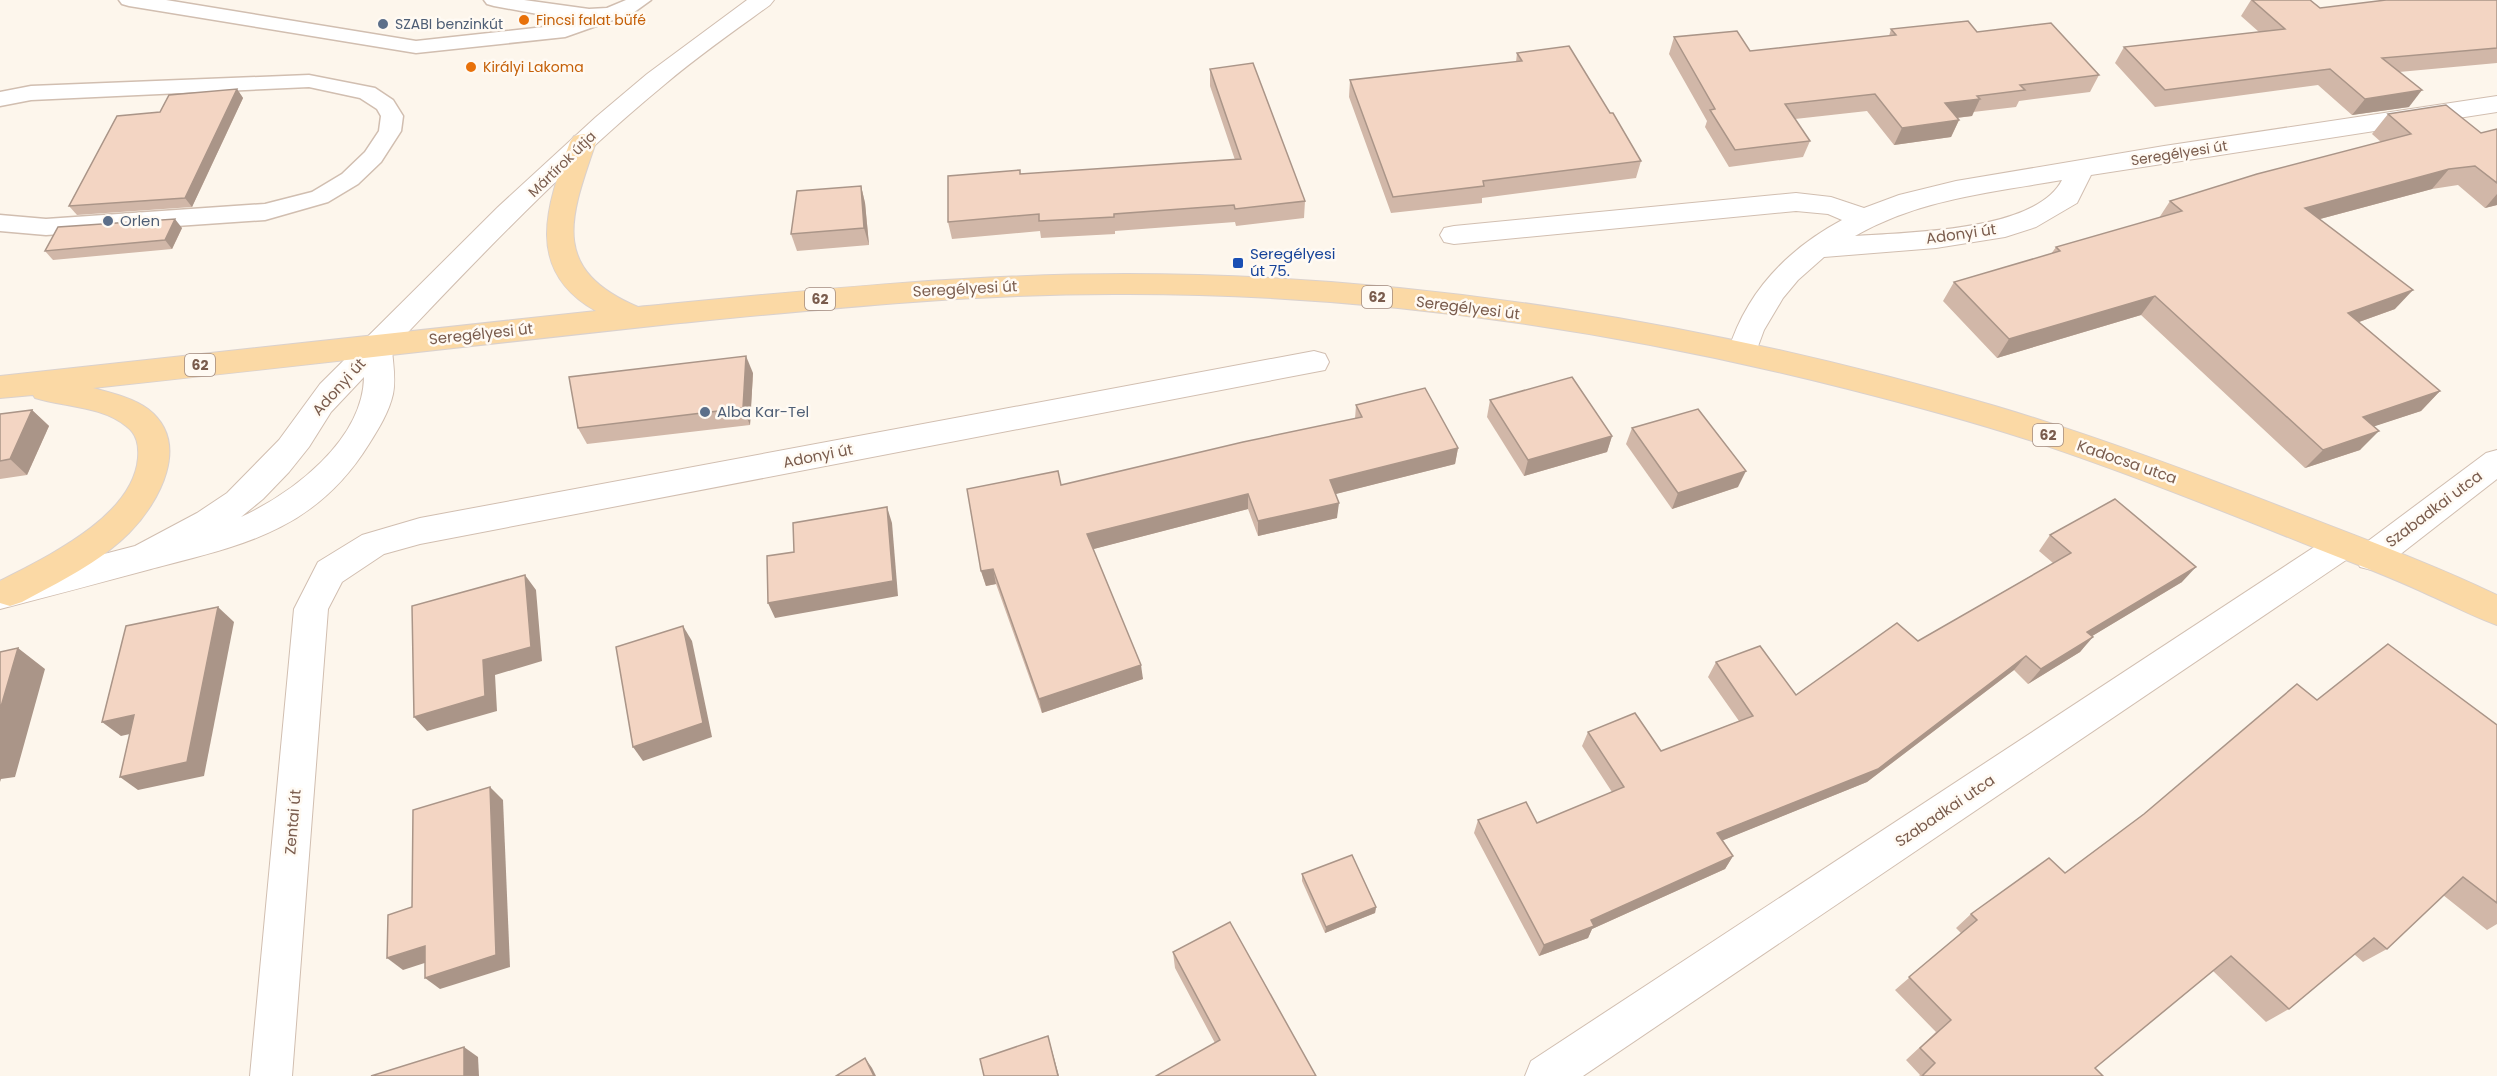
<svg xmlns="http://www.w3.org/2000/svg" width="2497" height="1076" font-family="Poppins,sans-serif">
  <rect width="100%" height="100%" fill="#fdf6ec"/>
  <g fill="none" stroke-linecap="round" stroke-linejoin="round">
    <g stroke="#d1beb0" stroke-width="3">
      <g id="service">
        <path d="M119,0H166L416,41L562,25L575,21L494,6L487,4L484,0H524L589,9L607,8L626,0H651L633,13L565,37L416,53L129,6L122,4Z"/>
        <path d="M309,75L375,88L393,100L403,116L401,131L381,162L358,184L328,202L265,220L46,235L0,231V215L46,219L265,204L312,192L342,174L365,152L379,131L381,116L377,109L360,98L309,87L31,100L0,106V92L31,86Z"/>
      </g>
    </g>
    <g stroke="#d1beb0" stroke-width="2">
      <g id="minor">
        <path d="M2497,96V112L2091,175L2077,203L2036,227L2005,237L1936,248L1824,257L1798,280L1783,298L1764,330L1753,360L1743,363L1733,360L1728,352C1746,292 1788,249 1842,220L1828,214L1796,211L1454,244L1444,242L1440,235L1444,228L1454,226L1796,193L1831,197L1864,208L1899,195L1956,181L2164,146ZM2062,180C2036,232 1906,232 1855,236C1920,199 1989,193 2062,180Z"/>
        <path d="M1314,351L1325,354L1329,362L1325,370L420,544L384,554L342,582L328,609L292,1076H250L294,609L318,562L362,535L420,518Z"/>
        <path d="M2497,450V479L2384,567L2372,570L2360,567L2355,557L2360,547L2486,453Z"/>
        <path d="M2343,532L2355,536L2360,545L2355,554L1583,1076H1525L1531,1061L2331,536Z"/>
      </g>
    </g>
    <g stroke="#d1beb0" stroke-width="2">
      <path id="tertiary" d="M747,0H774L770,5C734,31 698,56 664,85C567,165 479,257 392,349C393,364 396,379 393,394C389,412 379,428 369,444C315,531 243,545 151,569C100,583 50,596 0,609V581L135,546L197,513L227,493L279,440L320,384L498,207L596,117L647,74ZM364,377C363,440 293,493 241,517L263,499L289,472L309,447L331,412Z"/>
    </g>
    <g stroke="#dad1cd" stroke-width="2">
      <path id="primary" d="M583,134L592,136L596,142C570,218 549,269 638,307C801,291 963,274 1126,274C1418,274 1715,324 1995,406C2093,435 2189,471 2284,508C2356,536 2428,562 2497,595V625C2474,617 2452,605 2429,595C2399,581 2369,569 2338,557C2235,516 2132,474 2026,439C1967,420 1907,404 1848,389C1613,329 1369,294 1127,294C974,293 822,309 671,324C478,344 286,368 93,388C112,393 133,398 148,409C192,443 159,503 129,533C99,563 59,582 22,602L10,606L0,603V581C46,557 133,517 138,458C139,445 137,434 126,426C102,406 64,407 35,398L33,395L0,398V376L596,311C523,270 547,205 570,142L574,136Z"/>
    </g>
    <use href="#service" fill="#fff" fill-rule="evenodd"/>
    <use href="#minor" fill="#fff" fill-rule="evenodd"/>
    <use href="#tertiary" fill="#fff" fill-rule="evenodd"/>
    <use href="#primary" fill="#fbd9a5" fill-rule="evenodd"/>
  </g>
  <g fill="#d1b7a8">
    <path d="M2251,0H2310L2320,8L2497,0V63L2399,72L2409,107L2352,115L2318,85L2155,107L2115,63L2124,47L2259,32L2241,16Z"/>
    <path d="M1891,29L1977,32L2099,75L2090,92L2019,101L2016,107L1973,112L1972,116L1957,118L1959,120L1951,137L1894,145L1867,111L1795,119L1810,141L1803,157L1729,167L1705,127L1707,121L1669,54L1674,37L1750,51L1889,36Z"/>
    <path d="M1517,53L1610,113L1641,161L1636,178L1482,198V203L1391,213L1349,97L1350,80L1516,62Z"/>
    <path d="M1210,69L1305,201L1304,218L1236,226L1235,222L1115,231V234L1041,238L1040,231L952,239L948,222L1020,174L1235,160L1210,86Z"/>
    <path d="M237,89L243,98L192,207L77,215L69,206L160,112Z"/>
    <path d="M2388,114L2481,133L2497,129V205L2485,208L2458,185L2432,189L2320,219L2395,309L2359,322L2440,391L2421,411L2374,426L2360,450L2305,468L2141,315L1997,358L1943,301L1954,282L2051,254L2056,247L2159,218L2170,201L2381,142L2372,134Z"/>
    <path d="M861,186L865,203L869,245L797,251L791,234Z"/>
    <path d="M182,228L172,249L53,260L45,251Z"/>
    <path d="M753,373L750,425L587,444L578,428Z"/>
    <path d="M1490,400L1612,436L1607,452L1524,476L1487,417Z"/>
    <path d="M1356,405L1458,448L1455,464L1335,494L1337,518L1258,536L1248,509L1093,549L1143,679L1042,713L996,584L986,586L981,571L1061,485L1355,419Z"/>
    <path d="M32,410L49,426L27,475L0,479V414Z"/>
    <path d="M1632,428L1738,487L1672,509L1626,444Z"/>
    <path d="M2050,535L2182,582L2092,636L2080,652L2028,684L2014,670L1867,782L1723,840L1733,856L1725,869L1592,929L1588,938L1539,956L1474,833L1478,820L1537,823L1612,792L1582,746L1588,732L1661,751L1739,721L1708,677L1716,662L1796,695L1918,641L2053,563L2039,551Z"/>
    <path d="M2317,700L2497,725V924L2487,930L2443,895L2387,949L2363,962L2354,954L2289,1009L2266,1022L2213,971L2095,1068L2103,1076H1919L1920,1075L1906,1060L1936,1032L1895,990L1961,933L1956,928L1971,914L2065,873Z"/>
    <path d="M1302,874L1376,907L1375,913L1325,933L1302,881Z"/>
    <path d="M1173,952L1316,1076L1215,1043L1175,968Z"/>
  </g>
  <g fill="#aa9588">
    <path d="M237,89L243,98L192,207L185,198Z"/>
    <path d="M2422,90L2409,107L2352,115L2365,99Z"/>
    <path d="M1980,99L1972,116L1938,120L1945,103Z"/>
    <path d="M1959,120L1951,137L1894,145L1902,128Z"/>
    <path d="M2449,169L2432,189L2290,227L2305,208Z"/>
    <path d="M861,186L865,203L869,245L864,228Z"/>
    <path d="M2497,194V205L2485,208Z"/>
    <path d="M175,219L182,228L172,249L165,240Z"/>
    <path d="M2413,290L2395,309L2331,332L2348,313Z"/>
    <path d="M2155,296L2141,315L1997,358L2009,339Z"/>
    <path d="M746,356L753,373L750,425L743,408Z"/>
    <path d="M2440,391L2421,411L2345,436L2363,417Z"/>
    <path d="M32,410L49,426L27,475L10,459Z"/>
    <path d="M2379,431L2360,450L2305,468L2323,450Z"/>
    <path d="M1612,436L1607,452L1524,476L1528,460Z"/>
    <path d="M1458,448L1455,464L1328,496L1330,480Z"/>
    <path d="M1746,471L1738,487L1672,509L1678,493Z"/>
    <path d="M1248,494V509L1090,550L1087,534Z"/>
    <path d="M1339,503L1337,518L1258,536V521Z"/>
    <path d="M887,507L892,523L898,596L775,618L768,603Z"/>
    <path d="M2196,567L2182,582L2074,647L2087,632Z"/>
    <path d="M993,569L996,584L986,586L981,571Z"/>
    <path d="M525,575L536,590L542,661L495,675L497,711L427,731L414,717Z"/>
    <path d="M218,607L234,622L204,776L138,790L120,777Z"/>
    <path d="M683,626L692,641L712,737L643,761L633,747Z"/>
    <path d="M2093,637L2080,652L2028,684L2041,669Z"/>
    <path d="M18,648L45,669L15,777L1,779L0,782V710Z"/>
    <path d="M2026,656L2014,670L1867,782L1709,846L1717,833Z"/>
    <path d="M1141,665L1143,679L1042,713L1039,699Z"/>
    <path d="M134,715L152,729L121,736L102,722Z"/>
    <path d="M490,787L503,800L510,967L440,989L425,978Z"/>
    <path d="M1733,856L1725,869L1592,929L1588,938L1539,956L1544,945L1591,920Z"/>
    <path d="M1376,907L1375,913L1325,933L1326,927Z"/>
    <path d="M425,946L440,958L403,970L387,958Z"/>
    <path d="M1048,1036L1051,1047L1059,1076H1058Z"/>
    <path d="M464,1047L478,1057L479,1076H464Z"/>
    <path d="M865,1058L872,1068L876,1076H874Z"/>
  </g>
  <g fill="#f3d5c3" stroke="#aa9588" stroke-width="1.5">
    <path d="M2252,0H2310L2320,8L2386,0H2497V48L2382,58L2422,90L2365,99L2330,69L2165,90L2124,47L2285,29Z"/>
    <path d="M1968,21L1977,32L2051,23L2099,75L2020,85L2025,90L1977,96L1980,99L1945,103L1959,120L1902,128L1875,94L1785,104L1810,141L1735,150L1710,110L1715,109L1674,37L1737,31L1750,51L1896,35L1891,29Z"/>
    <path d="M1569,46L1610,113H1613L1641,161L1483,181L1484,186L1393,197L1350,80L1522,61L1517,53Z"/>
    <path d="M1253,63L1305,201L1235,209L1234,205L1114,214V217L1039,221V214L948,222V176L1020,170V174L1241,159L1210,69Z"/>
    <path d="M237,89L185,198L69,206L117,116L160,112L169,95Z"/>
    <path d="M2446,105L2481,133L2497,129V183L2475,166L2449,169L2305,208L2413,290L2348,313L2440,391L2363,417L2379,431L2323,450L2155,296L2009,339L1954,282L2060,251L2056,247L2182,211L2170,201L2257,174L2411,134L2388,114Z"/>
    <path d="M861,186L864,228L791,234L797,191Z"/>
    <path d="M175,219L165,240L45,251L58,227Z"/>
    <path d="M746,356L743,408L578,428L569,377Z"/>
    <path d="M1572,377L1612,436L1528,460L1490,400Z"/>
    <path d="M1425,388L1458,448L1330,480L1339,503L1258,521L1248,494L1087,534L1141,665L1039,699L993,569L981,571L967,489L1058,471L1061,485L1243,442L1362,417L1356,405Z"/>
    <path d="M1698,409L1746,471L1678,493L1632,428Z"/>
    <path d="M32,410L10,459L0,461V414Z"/>
    <path d="M2115,499L2196,567L2087,632L2093,637L2041,669L2026,656L1878,769L1717,833L1733,856L1591,920L1594,926L1544,945L1478,820L1526,802L1537,823L1624,787L1588,732L1635,713L1661,751L1753,716L1716,662L1760,646L1796,695L1897,623L1918,641L2071,553L2050,535Z"/>
    <path d="M887,507L893,581L768,603L767,556L794,552L793,523Z"/>
    <path d="M525,575L531,647L483,660L485,696L414,717L412,606Z"/>
    <path d="M218,607L187,762L120,777L134,715L102,722L126,626Z"/>
    <path d="M683,626L703,723L633,747L616,647Z"/>
    <path d="M2388,644L2497,725V903L2463,877L2387,949L2374,938L2289,1009L2231,956L2095,1068L2103,1076H1922L1935,1063L1920,1048L1951,1020L1909,977L1977,920L1971,914L2049,858L2065,873L2144,814L2297,684L2317,700Z"/>
    <path d="M18,648L0,710V652Z"/>
    <path d="M490,787L496,955L425,978V946L387,958L388,915L412,907L413,810Z"/>
    <path d="M1352,855L1376,907L1326,927L1302,874Z"/>
    <path d="M1230,922L1316,1076H1156L1220,1040L1173,952Z"/>
    <path d="M1048,1036L1058,1076H984L980,1059Z"/>
    <path d="M464,1047V1076H371Z"/>
    <path d="M865,1058L874,1076H836Z"/>
  </g>
  <g fill="#e8710a" stroke="#fffaf3" stroke-width="2">
    <circle cx="524" cy="20" r="6"/>
    <circle cx="471" cy="67" r="6"/>
  </g>
  <g fill="#5c6f8a" stroke="#fffaf3" stroke-width="2">
    <circle cx="383" cy="24" r="6"/>
    <circle cx="108" cy="221" r="6"/>
    <circle cx="705" cy="412" r="6"/>
  </g>
  <rect fill="#1a4fb4" stroke="#fffaf3" stroke-width="2" x="1232" y="257" width="12" height="12" rx="3"/>
  <g text-anchor="middle" stroke-width="5" stroke-linejoin="round" paint-order="stroke">
    <g font-size="14" fill="#c56008" stroke="#fffaf3" text-anchor="start">
      <text x="536" y="25">Fincsi falat büfé</text>
      <text x="483" y="72">Királyi Lakoma</text>
    </g>
    <g font-size="14" fill="#4e5e75" stroke="#fffaf3" text-anchor="start">
      <text x="395" y="29">SZABI benzinkút</text>
    </g>
    <g font-size="14" fill="#7a5c4d" stroke="#fffaf3">
      <text transform="translate(2179 153) rotate(-9)" y="5">Seregélyesi út</text>
      <text transform="translate(562 164) rotate(-44)" y="5">Mártírok útja</text>
    </g>
    <g fill="#fffaf3" stroke="#a28b7f" stroke-width="1.5">
      <rect x="1362" y="286" width="30" height="22" rx="4.5"/>
      <rect x="805" y="288" width="30" height="22" rx="4.5"/>
      <rect x="185" y="354" width="30" height="22" rx="4.5"/>
      <rect x="2033" y="424" width="30" height="22" rx="4.5"/>
    </g>
    <g font-size="14" font-weight="bold" fill="#7a5c4d">
      <text x="1377" y="302">62</text>
      <text x="820" y="304">62</text>
      <text x="200" y="370">62</text>
      <text x="2048" y="440">62</text>
    </g>
    <g font-size="15" fill="#4e5e75" stroke="#fffaf3" text-anchor="start">
      <text x="120" y="226">Orlen</text>
      <text x="717" y="417">Alba Kar-Tel</text>
    </g>
    <g font-size="15" fill="#7a5c4d" stroke="#fffaf3">
      <text transform="translate(1961 234) rotate(-8)" y="5">Adonyi út</text>
      <text transform="translate(965 289) rotate(-3)" y="5">Seregélyesi út</text>
      <text transform="translate(1468 308) rotate(7)" y="5">Seregélyesi út</text>
      <text transform="translate(481 334) rotate(-6)" y="5">Seregélyesi út</text>
      <text transform="translate(339 387) rotate(-48)" y="5">Adonyi út</text>
      <text transform="translate(818 456) rotate(-11)" y="5">Adonyi út</text>
      <text transform="translate(2127 462) rotate(19)" y="5">Kadocsa utca</text>
      <text transform="translate(2434 509) rotate(-37)" y="5">Szabadkai utca</text>
      <text transform="translate(1945 811) rotate(-34)" y="5">Szabadkai utca</text>
      <text transform="translate(293 822) rotate(-85)" y="5">Zentai út</text>
    </g>
    <g font-size="15" fill="#164399" stroke="#fffaf3" text-anchor="start">
      <text x="1250" y="259">Seregélyesi<tspan x="1250" dy="17">út 75.</tspan></text>
    </g>
  </g>
</svg>
